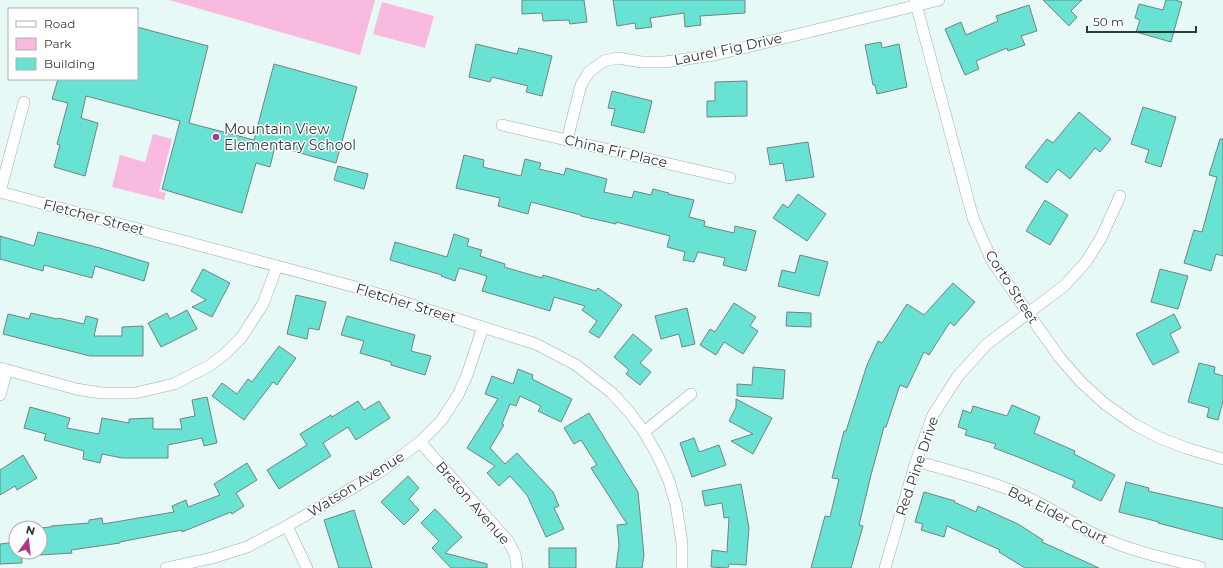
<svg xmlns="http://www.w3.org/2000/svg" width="1223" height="568" font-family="Montserrat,sans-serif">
  <rect width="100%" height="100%" fill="#e6f9f6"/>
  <g fill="#f8bbdf">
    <path d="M169,0H375L360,55Z"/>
    <path d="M382,2L434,16L425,48L373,34Z"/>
    <path d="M153,134L172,139L159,191L166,193L164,200L112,187L120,155L145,162Z"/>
  </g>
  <g fill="#67e2d3" stroke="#738481">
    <path d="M522,0H584L587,22L570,24L569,20L543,21L542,13L522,14Z"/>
    <path d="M613,0H745V13L700,16L701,25L685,27L684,13L650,18L652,27L636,29L635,23L617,26Z"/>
    <path d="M1043,0H1082L1071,11L1077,17L1069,26Z"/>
    <path d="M1166,0H1175L1182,2L1171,42L1136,32L1140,20L1135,18L1139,4L1163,10Z"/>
    <path d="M1029,5L1037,31L1021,36L1025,45L1008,51L1007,48L976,61L979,69L965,75L945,29L961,22L966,35L998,21L996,16Z"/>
    <path d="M137,27L208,46L189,123L254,140L274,64L357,87L336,163L275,146L270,167L256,163L242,213L162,189L180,121L86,96L81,118L98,123L85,176L54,167L60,145L57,144L68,103L52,99L58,79H137Z"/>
    <path d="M881,42L882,48L899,44L907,87L877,94L875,85H873L865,45Z"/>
    <path d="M476,44L517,54L519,48L552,56L542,96L526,92L528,86L492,77L490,82L469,77Z"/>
    <path d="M747,81V116L707,117V101H715V82Z"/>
    <path d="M612,91L652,101L644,133L611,125L615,109L608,108Z"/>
    <path d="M1143,107L1176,117L1161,167L1145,162L1149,150L1131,144Z"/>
    <path d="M1079,112L1111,139L1100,152L1095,148L1070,179L1058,169L1047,183L1025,167L1047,139L1053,143Z"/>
    <path d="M1220,139H1223V256L1216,254L1211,271L1184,263L1194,230L1202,232L1217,177L1209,175Z"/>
    <path d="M808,142L814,177L786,181L783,163L770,165L767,148Z"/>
    <path d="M464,155L484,160L483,167L521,176L525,159L541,163L539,169L564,175L566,168L607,179L604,192L632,198L634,191L651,195L653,189L669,193L668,194L694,200L689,217L705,221L704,226L734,233L735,226L756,231L746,271L723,265L725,258L698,252L694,262L683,260L685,252L667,247L670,236L616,222V224L581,216V215L531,202L528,214L498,206L500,198L456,188Z"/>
    <path d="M338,166L368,174L364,189L334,180Z"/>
    <path d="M798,194L826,214L807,241L773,218L783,204L788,208Z"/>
    <path d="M1045,200L1068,215L1050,245L1026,231Z"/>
    <path d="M38,232L100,248L149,263L144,281L95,266L92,278L44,265L43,271L0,259V236L34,246Z"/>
    <path d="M454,234L469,239L467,246L482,250L480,256L505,264L504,267L542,278L543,275L596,291L598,288L622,305L599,338L589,332L597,321L582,310L585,306L554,297L550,311L482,291L487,276L459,268L455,281L441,276L442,275L390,260L395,242L447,257Z"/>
    <path d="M800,255L828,262L819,296L778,286L782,270L795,273Z"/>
    <path d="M203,269L230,283L212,317L192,307L206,300L191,291Z"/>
    <path d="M1160,269L1188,276L1178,309L1151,302Z"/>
    <path d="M953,283L975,302L954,326L950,322L929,355L924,352L907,388L900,385L886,427H884L871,475L859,525L863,526L851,568H811L825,516L830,517L839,479L832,478L844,431H846L867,365L878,341L882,343L907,304L924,315Z"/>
    <path d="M296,295L326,302L319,330L309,328L307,339L287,334Z"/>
    <path d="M734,303L756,317L750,326L758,331L743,354L724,342L716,355L700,345L710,329L715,332Z"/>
    <path d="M687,308L695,344L682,347L679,334L661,339L655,316Z"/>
    <path d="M187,310L197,329L161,347L148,323L167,313L170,319Z"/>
    <path d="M787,312L811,313V327L786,326Z"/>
    <path d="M31,313L57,319L58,318L84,324L86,316L98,319L94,336H122V327L143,326V356H90L3,334L8,314L29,319Z"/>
    <path d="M1174,314L1181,328L1170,334L1179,352L1153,365L1136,334Z"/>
    <path d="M347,316L415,335L411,351L431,356L425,375L391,365V362L360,353L364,341L341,335Z"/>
    <path d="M633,334L652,350L640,363L651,372L640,385L626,374L629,370L614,357Z"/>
    <path d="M279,346L296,358L277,385L273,382L244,420L212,396L222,383L237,394L248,379L252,382Z"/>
    <path d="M1199,363L1215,367L1214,373L1223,376V401L1218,420L1207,417L1209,408L1188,402Z"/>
    <path d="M753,367L785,370L783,399L737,396V384L752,385Z"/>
    <path d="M518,369L533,375L532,379L572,399L561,422L538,411L541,406L520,396L516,406L510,404L502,424L504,425L490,448L505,464L517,453L553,492L559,506L554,508L564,529L546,537L527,495L510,476L499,486L487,473L495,466L467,448L498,399L485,394L492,376L513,384Z"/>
    <path d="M207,397L217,443L204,446L202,438L168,445V458H122L102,454L100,463L83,459L84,451L44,440L46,434L24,428L30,407L70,418L67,428L99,434L102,418L129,423V419L153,418V429H182L180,419L195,416L192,400Z"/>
    <path d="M736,399L772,418L753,454L731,441L753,434L729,421L736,407Z"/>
    <path d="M358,401L364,410L379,401L390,418L356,440L348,427L323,443L331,456L279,489L267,470L307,445L300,434L331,415L332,417Z"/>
    <path d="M1012,405L1040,417L1034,433L1075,451L1074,454L1115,475L1101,501L1072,487L1075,481L1023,459L994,448L996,444L965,435L967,430L958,427L963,410L971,413L973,406L1007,416Z"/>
    <path d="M589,413L638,492L644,555L642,568H616L619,545L617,525L627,524L591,468L597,465L581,440L574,444L564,428Z"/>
    <path d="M694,438L699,452L719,445L726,465L692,477L680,443Z"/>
    <path d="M23,455L37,478L17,490L15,486L0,495V470Z"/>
    <path d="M247,463L257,480L236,493L244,506L232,514L231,512L182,532V530L120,542V543L71,550L72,553L40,555V528L51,527V526L89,523V520L102,518L103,524L174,512L172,506L186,500L188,507L220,495L214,484Z"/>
    <path d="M408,476L419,488L409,499L419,510L404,525L381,502Z"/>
    <path d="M1126,482L1149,488L1148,491L1223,508V540L1158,523L1159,522L1119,512Z"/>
    <path d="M741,484L749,528L746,565L729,564L728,568L711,567L712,550L727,552L729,517L724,518L722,503L705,506L702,491Z"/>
    <path d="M924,492L955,501L954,502L976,512L978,506L1018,524L1043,540L1042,542L1099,568H1025L999,552L1000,550L947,526L944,537L921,530L923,524L915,522Z"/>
    <path d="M435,509L462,537L445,553L487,564V568H451L432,548L439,541L421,523Z"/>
    <path d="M354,510L372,568H339L324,520Z"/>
    <path d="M16,542V552H21L22,563L0,564V544Z"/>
    <rect x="549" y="548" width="27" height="20"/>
  </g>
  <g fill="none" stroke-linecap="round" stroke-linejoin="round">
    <g stroke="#9badaa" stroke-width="12">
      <g id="minor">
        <path d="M915,0L973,218L992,261L1028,313L1060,358L1081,382L1105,404L1135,425L1160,438L1186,448L1223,459"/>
        <path d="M502,125L730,178"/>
        <path d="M567,140L581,85L589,72L604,61L618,58L641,62H665L714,55L939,0"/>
        <path d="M0,192L359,288L536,344L576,365L612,393L630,413L644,432L658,456L669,481L676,505L682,543V568"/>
        <path d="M0,192L24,102"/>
        <path d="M0,368L76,389L101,393H135L174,384L209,366L225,354L241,338L263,304L277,266"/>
        <path d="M0,395L7,370"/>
        <path d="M644,432L691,394"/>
        <path d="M420,442L508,541L515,554L517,568"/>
        <path d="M916,461C950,471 985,479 1018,493C1046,504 1069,522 1096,535C1131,551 1163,558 1200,567V568"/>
        <path d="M287,526L307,568"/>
        <path d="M166,568L212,558L247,547L287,526L380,472L420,442L441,421L458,395L467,375L483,327"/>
        <path d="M885,568L916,461L933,415L958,376L987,344L1064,286L1086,262L1101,238L1120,196"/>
      </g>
    </g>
    <use href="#minor" stroke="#fff" stroke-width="11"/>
  </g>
  <circle fill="#af3589" stroke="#fff" stroke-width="1.5" cx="216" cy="137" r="4"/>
  <g text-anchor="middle" stroke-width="3" stroke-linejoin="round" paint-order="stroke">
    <g font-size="14" fill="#313837" stroke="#fff">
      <text transform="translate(728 49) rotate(-12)" y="5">Laurel Fig Drive</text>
      <text transform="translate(616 151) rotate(13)" y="5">China Fir Place</text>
      <text transform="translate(94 217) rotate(15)" y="5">Fletcher Street</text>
      <text transform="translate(1012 287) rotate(57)" y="5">Corto Street</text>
      <text transform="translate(406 303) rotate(17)" y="5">Fletcher Street</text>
      <text transform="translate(917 466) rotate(-71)" y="5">Red Pine Drive</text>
      <text transform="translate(356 484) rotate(-32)" y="5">Watson Avenue</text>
      <text transform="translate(473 503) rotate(49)" y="5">Breton Avenue</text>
      <text transform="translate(1058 515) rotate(27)" y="5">Box Elder Court</text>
    </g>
    <g font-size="14" fill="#313837" stroke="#fff" text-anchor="start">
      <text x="224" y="134">Mountain View<tspan x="224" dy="16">Elementary School</tspan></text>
    </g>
  </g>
  <rect x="8" y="8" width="130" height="72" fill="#ffffff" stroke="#adafaf"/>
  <rect x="16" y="21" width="20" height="6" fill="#ffffff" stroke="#adafaf"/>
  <text x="44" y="28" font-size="12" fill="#313837">Road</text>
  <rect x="16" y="38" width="20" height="12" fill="#f8bbdf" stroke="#adafaf"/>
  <text x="44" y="48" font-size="12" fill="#313837">Park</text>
  <rect x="16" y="58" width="20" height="12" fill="#67e2d3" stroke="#adafaf"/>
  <text x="44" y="68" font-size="12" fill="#313837">Building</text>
  <g transform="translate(28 540) rotate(15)"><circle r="19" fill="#ffffff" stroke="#adafaf"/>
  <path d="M0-3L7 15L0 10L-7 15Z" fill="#af3589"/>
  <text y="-6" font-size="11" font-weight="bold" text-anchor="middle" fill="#313837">N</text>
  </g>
  <path d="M1087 26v6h109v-6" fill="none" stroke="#313837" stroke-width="2"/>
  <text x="1093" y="26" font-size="12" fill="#313837" stroke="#ffffff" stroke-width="3" paint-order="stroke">50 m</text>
</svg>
